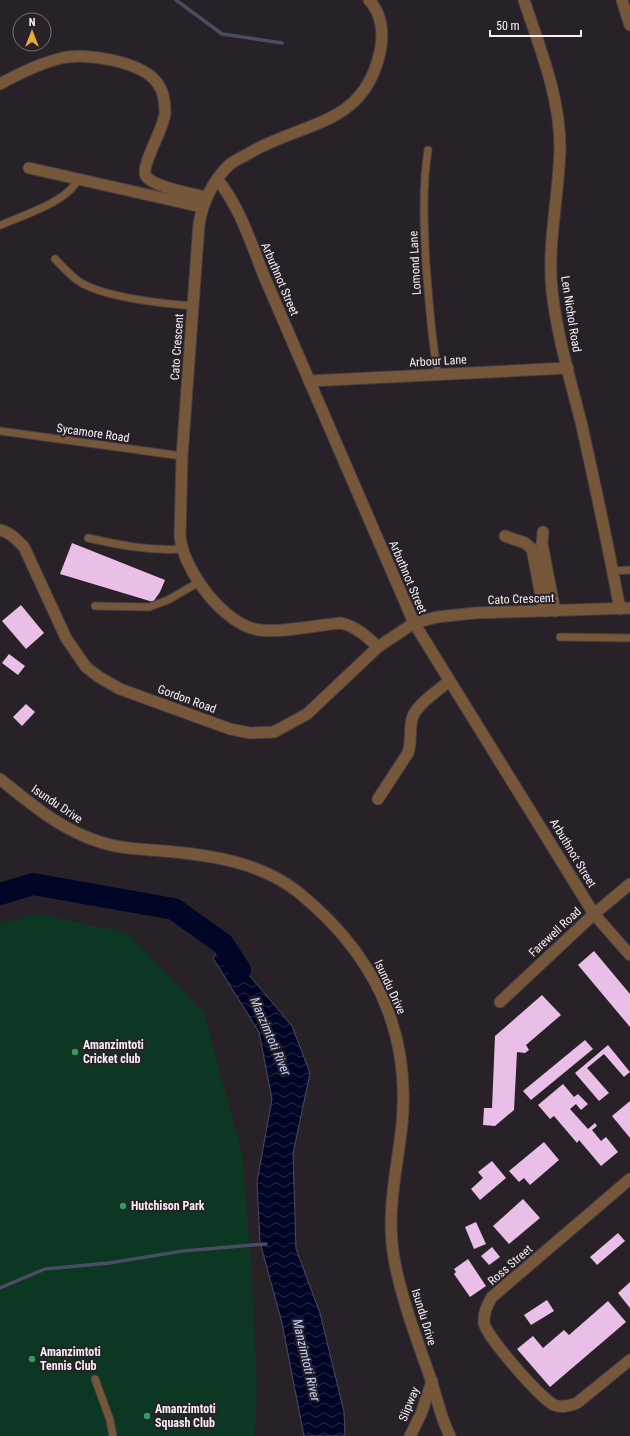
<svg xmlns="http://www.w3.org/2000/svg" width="630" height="1436" font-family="'Roboto Condensed',sans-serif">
  <defs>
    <pattern id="water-waves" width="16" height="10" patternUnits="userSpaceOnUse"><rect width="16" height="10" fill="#010526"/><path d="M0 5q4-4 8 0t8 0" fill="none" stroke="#272a46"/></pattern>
  </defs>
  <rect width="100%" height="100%" fill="#282127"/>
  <path fill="#0c3722" d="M38,914L128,933L204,1013L242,1154L251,1259L257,1386L255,1436H0V924Z"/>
  <path fill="url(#water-waves)" stroke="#4a4c64" d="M223,944L292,1026L310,1073L293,1154L296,1249L320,1313L344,1412L345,1436H304L282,1323L260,1242L257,1182L272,1099L259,1032L213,958Z"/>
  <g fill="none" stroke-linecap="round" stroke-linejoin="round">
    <g stroke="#4a4c64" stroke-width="3.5">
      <path d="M176,0L222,34L282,43"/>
      <path d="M0,1288L45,1269L109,1263L183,1251L266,1244"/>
    </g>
    <path stroke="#010526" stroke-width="22" d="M0,894L33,884L174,909L223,944L240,970"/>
  </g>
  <g fill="#e9bfe7">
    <path d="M72,543L165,580L160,592L153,602L60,574Z"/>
    <path d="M21,605L44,633L26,649L2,621Z"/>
    <path d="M9,654L25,666L18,675L2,663Z"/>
    <path d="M26,704L35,712L22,726L13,717Z"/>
    <path d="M594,951L630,994V1027L578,965Z"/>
    <path d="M542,995L561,1015L526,1045L529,1050L525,1053L517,1052L514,1110L495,1126L483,1125L484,1108H492L495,1036Z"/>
    <path d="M585,1040L593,1049L531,1100L523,1091Z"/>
    <path d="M608,1045L630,1072L624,1077L604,1054L587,1068L609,1093L599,1101L575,1073Z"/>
    <path d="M563,1084L574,1097L578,1094L588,1104L581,1110L576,1104L570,1109L588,1129L595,1123L597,1126L592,1130L601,1141L606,1137L618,1152L601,1166L579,1140L577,1143L554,1116L550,1119L538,1105Z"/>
    <path d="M630,1101V1138L612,1116Z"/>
    <path d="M544,1142L559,1160L530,1185L524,1178L519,1182L509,1171Z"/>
    <path d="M492,1161L506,1178L480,1200L471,1189L483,1178L478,1172Z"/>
    <path d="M523,1199L540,1218L509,1244L493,1226Z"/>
    <path d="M476,1222L486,1244L474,1249L465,1227Z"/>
    <path d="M618,1233L625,1241L597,1265L590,1257Z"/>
    <path d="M492,1247L500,1257L489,1265L481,1256Z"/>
    <path d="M468,1259L486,1286L470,1297L454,1274L456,1272L454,1269Z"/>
    <path d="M630,1282V1308L618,1293Z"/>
    <path d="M547,1300L554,1311L531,1325L524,1315Z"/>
    <path d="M608,1301L626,1322L550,1387L517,1349L533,1336L543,1348L564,1330L569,1335Z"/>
  </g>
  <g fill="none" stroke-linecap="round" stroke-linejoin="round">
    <g stroke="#453e44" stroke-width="9">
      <g id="service">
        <path d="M428,150C422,188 424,226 426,264C429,301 431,337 438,374"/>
        <path d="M1,225C23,215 68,202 78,179"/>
        <path d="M55,259C62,266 69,274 77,280C99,297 165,304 194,306"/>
        <path d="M0,431L182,456"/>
        <path d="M88,538C119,545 149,551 182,549"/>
        <path d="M613,571L630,570"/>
        <path d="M95,606L149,607L168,600L199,582"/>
        <path d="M560,637L630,638"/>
        <path d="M95,1379L110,1420L113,1436"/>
      </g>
    </g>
    <g stroke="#453e44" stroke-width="13">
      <g id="minor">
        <path d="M369,0C382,14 384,34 380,52C364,125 307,121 253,151C245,156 235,160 229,165C212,182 203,201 199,224L182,456L180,537C184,571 224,625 259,630C282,633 317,625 341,623C357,627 366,636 378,647"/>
        <path d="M524,0C540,49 560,96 560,148C559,196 547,244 552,291C557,335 570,379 581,422C595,484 608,546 620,609"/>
        <path d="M622,0L630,25"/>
        <path d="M0,84C20,73 40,63 62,58C86,52 144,62 158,84C164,92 165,104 165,113C164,129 140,166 146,176C153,187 193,194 206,197"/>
        <path d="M29,168L202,207"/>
        <path d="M217,179C240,207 251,243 264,276L414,623L594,914L630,955"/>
        <path d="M309,381L568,368"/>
        <path d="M0,530C10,532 17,540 24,547L66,638L86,667L99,677L120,689L230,729L250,733L274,732L307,714L378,647L414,623L437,617L475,613L630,608"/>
        <path d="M543,532L542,544L555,611"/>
        <path d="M505,536L525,543L532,549L544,611"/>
        <path d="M0,779C31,804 61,830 100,842C121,849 142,849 164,851C210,855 260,862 298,892C372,952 411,1027 402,1124C398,1163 388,1203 392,1243C396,1286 417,1339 431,1380C437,1398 441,1419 450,1436"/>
        <path d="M378,799L408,753C412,741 409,730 412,719C415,705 439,690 449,681"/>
        <path d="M500,1002L594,914L630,884"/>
        <path d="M630,1179L492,1297C487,1305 483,1314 484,1323C486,1336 541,1399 554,1405C562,1408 569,1406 577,1403L630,1360"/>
        <path d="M410,1436L421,1414L432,1381"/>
      </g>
    </g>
    <use href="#service" stroke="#76573a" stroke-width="7"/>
    <use href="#minor" stroke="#76573a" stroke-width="11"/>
  </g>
  <g fill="#2e9e5b" stroke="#282127" stroke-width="1.5">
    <circle cx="75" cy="1052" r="4"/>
    <circle cx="123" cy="1206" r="4"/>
    <circle cx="32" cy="1359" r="4"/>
    <circle cx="147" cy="1416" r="4"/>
  </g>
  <g text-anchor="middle" stroke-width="4" stroke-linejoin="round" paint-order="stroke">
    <g font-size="12" fill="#f5f0f5" stroke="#282127">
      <text transform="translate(415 263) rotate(-93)" y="4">Lomond Lane</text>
      <text transform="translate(280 279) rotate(67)" y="4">Arbuthnot Street</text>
      <text transform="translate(571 314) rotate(81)" y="4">Len Nichol Road</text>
      <text transform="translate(177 347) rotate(-86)" y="4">Cato Crescent</text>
      <text transform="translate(438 361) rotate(-3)" y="4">Arbour Lane</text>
      <text transform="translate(93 433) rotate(8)" y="4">Sycamore Road</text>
      <text transform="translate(408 577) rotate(67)" y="4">Arbuthnot Street</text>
      <text transform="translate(521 599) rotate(-2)" y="4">Cato Crescent</text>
      <text transform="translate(187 699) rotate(20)" y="4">Gordon Road</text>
      <text transform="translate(57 804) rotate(34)" y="4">Isundu Drive</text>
      <text transform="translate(573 853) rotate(59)" y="4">Arbuthnot Street</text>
      <text transform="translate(555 932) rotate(-43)" y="4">Farewell Road</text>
      <text transform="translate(390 987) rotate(65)" y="4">Isundu Drive</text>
      <text transform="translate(510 1265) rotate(-41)" y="4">Ross Street</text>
      <text transform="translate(424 1317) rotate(73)" y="4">Isundu Drive</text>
      <text transform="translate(409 1404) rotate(-68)" y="4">Slipway</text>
    </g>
    <g font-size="12" font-weight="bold" fill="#f5f0f5" stroke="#282127" text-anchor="start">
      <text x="83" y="1049">Amanzimtoti<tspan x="83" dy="14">Cricket club</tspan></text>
      <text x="131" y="1210">Hutchison Park</text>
      <text x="40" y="1356">Amanzimtoti<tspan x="40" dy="14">Tennis Club</tspan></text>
      <text x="155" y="1413">Amanzimtoti<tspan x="155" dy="14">Squash Club</tspan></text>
    </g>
    <g font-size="13" font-style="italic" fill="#c0d4fd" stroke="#282127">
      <text transform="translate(271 1036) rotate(67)" y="5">Manzimtoti River</text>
      <text transform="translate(307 1360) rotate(77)" y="5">Manzimtoti River</text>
    </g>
  </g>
  <g transform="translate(32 32)"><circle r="19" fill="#282127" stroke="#7a7479"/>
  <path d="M0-3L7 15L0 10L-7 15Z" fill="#eaaa39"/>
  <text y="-6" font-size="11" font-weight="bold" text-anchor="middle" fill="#f5f0f5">N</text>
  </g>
  <path d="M490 30v6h91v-6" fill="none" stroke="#f5f0f5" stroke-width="2"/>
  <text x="496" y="30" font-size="12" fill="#f5f0f5" stroke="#282127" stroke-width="3" paint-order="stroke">50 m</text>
</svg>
